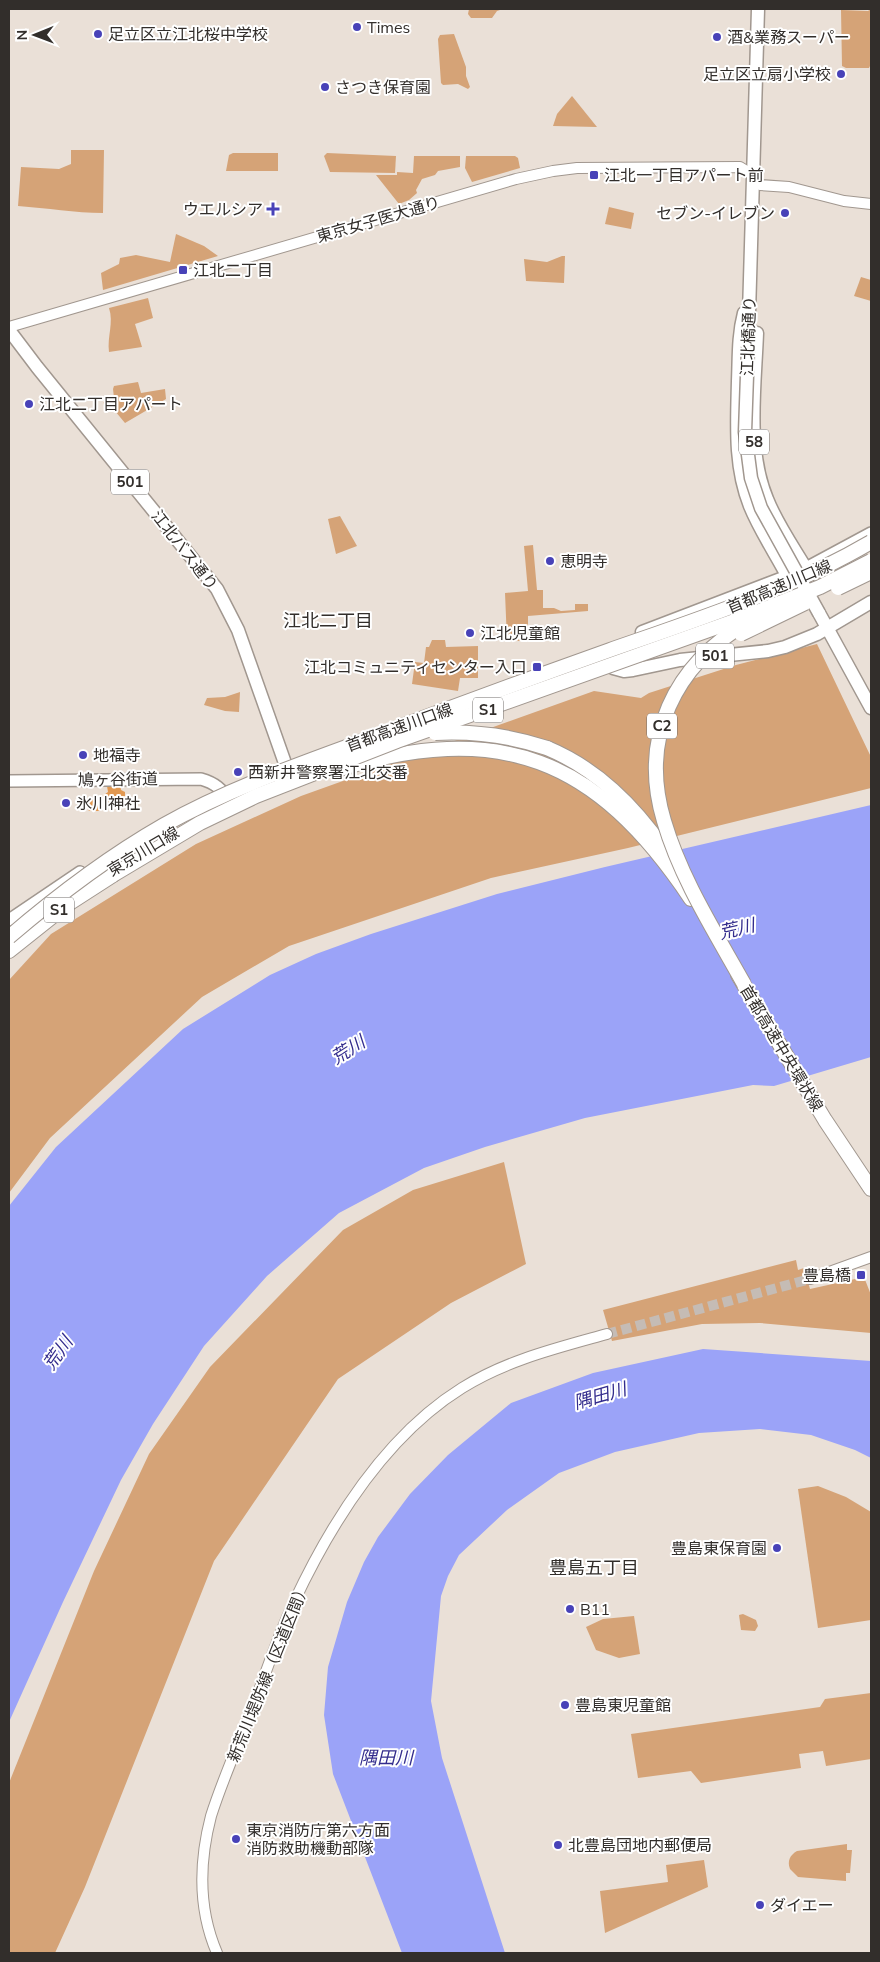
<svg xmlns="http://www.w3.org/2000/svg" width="880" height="1962" font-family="'Nunito Sans','Noto Sans JP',sans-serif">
  <rect width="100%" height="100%" fill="#eae0d7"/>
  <g fill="#d5a377">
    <path d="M469,9H503L497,11L492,18H471L468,14Z"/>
    <path d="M871,9V64L869,68H846L842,66L841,10L868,11Z"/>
    <path d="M454,34L466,67V76L470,87L468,89L458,84L443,85L441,83L438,39L440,35Z"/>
    <path d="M572,96L597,127L553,126L557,114Z"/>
    <path d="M71,150H104L103,213C75,213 47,208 18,206L21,167L59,169L71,164Z"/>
    <path d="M233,153H278V171H226L229,155Z"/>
    <path d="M327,153L396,156L395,173L330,172L324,156Z"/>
    <path d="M414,156H460V167L438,171L435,175L422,179L416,190L417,193L409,200L399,204L376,175H397V172L413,173Z"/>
    <path d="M466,156H515L518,158L520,168L472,182L465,168Z"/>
    <path d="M609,207L634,213L631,229L605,224Z"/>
    <path d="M176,234L204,246L218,256L103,290L101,273L119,264L120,258L136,255L170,262Z"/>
    <path d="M562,256H565L564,283L526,281L524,259L547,262Z"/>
    <path d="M861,277L871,280V301L854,296Z"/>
    <path d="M148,298L153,318L135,324L142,347L109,352C107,336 114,323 109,308Z"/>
    <path d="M138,382L141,393L165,389L166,399L125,423L115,411H106L103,402L114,398L113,389L114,386Z"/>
    <path d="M340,516L357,546L336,554L328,519Z"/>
    <path d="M533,545L537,590H543V608H554L561,611L575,610V604H588V611L528,616V641H507L505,593L528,591L524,546Z"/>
    <path d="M432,640H445L446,647L478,646V678H460L458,691L412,684L415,662L424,663L426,647H429Z"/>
    <path d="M817,644L871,757V788L628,848L491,878L289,946L202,997L50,1138L9,1193V980L51,934L196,844L301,796L594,691L641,698L649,693L736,665Z"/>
    <path d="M240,692L239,712L225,711L204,705L207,698L225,697Z"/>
    <path d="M504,1162L526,1264L451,1303L338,1379L214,1561L85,1887L55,1953H9V1783L94,1571L149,1454L210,1367L343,1230L413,1190Z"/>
    <path d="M796,1260L798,1270L804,1268L810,1289L864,1277L871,1295V1333L760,1323L702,1324L612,1341L603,1310Z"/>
    <path d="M818,1486L846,1497L871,1512V1620L818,1628L798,1489Z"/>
    <path d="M743,1614L756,1620L758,1626L755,1631L741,1630L739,1615Z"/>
    <path d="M634,1616L640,1654L619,1658L596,1650L586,1627L603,1619Z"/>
    <path d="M871,1693V1759L826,1766L823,1751L799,1754L801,1768L701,1783L691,1771L638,1778L631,1734L820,1707L825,1699Z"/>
    <path d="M847,1844V1850H852L850,1873H846V1881L798,1877L790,1869C787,1861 790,1855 797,1851Z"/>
    <path d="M704,1860L708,1887L605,1933L600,1891L668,1882L666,1865Z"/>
  </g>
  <path fill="#e19851" d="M120,784L121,790L125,792V796L118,804H108L99,811H89L87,807H82L80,802L83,799L101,797L108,792L107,786Z"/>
  <g fill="#9ba3f8">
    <path d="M871,805V1057L774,1086L753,1085L585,1118L485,1147L424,1168L339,1213L267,1276L204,1346L153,1424L121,1480L63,1602L9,1722V1206L56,1147L183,1029L270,975L316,954L371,934L497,894L605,867Z"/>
    <path d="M703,1349L871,1361V1458L855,1450L811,1435L760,1429L699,1433L615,1452L559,1473L507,1510L459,1555L448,1576L441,1596L431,1701L442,1758L505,1953H402L333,1774L324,1715L328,1667L347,1602L364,1562L378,1537L410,1494L448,1455L511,1403L593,1373Z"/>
  </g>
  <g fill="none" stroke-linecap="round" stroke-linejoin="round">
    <path stroke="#c5bcb5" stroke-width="10" stroke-dasharray="10 5" stroke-linecap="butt" d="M607,1334L810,1279"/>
    <g stroke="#a1978f" stroke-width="12">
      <g id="tertiary">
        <path d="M9,327L516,179L553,171L577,168L740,167L753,175L760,185L789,187L844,201L871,204"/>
        <path d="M810,1279L871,1257"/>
        <path d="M217,1953C198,1909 199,1862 211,1816C223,1778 240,1741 254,1704C267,1670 278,1635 294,1602C332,1521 385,1436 462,1388C507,1360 557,1348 607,1334"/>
      </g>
    </g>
    <g stroke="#a1978f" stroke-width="14">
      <g id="secondary">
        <path d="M806,568L871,533"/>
        <path d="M9,781L201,779C215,783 222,789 229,801"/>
        <path d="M9,920L80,872"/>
      </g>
    </g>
    <g stroke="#a1978f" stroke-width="15">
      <g id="primary">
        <path d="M744,313C738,336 739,358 738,381C737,424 734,466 750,506C761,533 778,557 791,583"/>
        <path d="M9,330L37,367L217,589L238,630L286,766L290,776L292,775"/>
        <path d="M757,333C755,387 746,449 767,499C778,527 797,552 812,579"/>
        <path d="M748,347L758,9"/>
        <path d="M819,613L871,708"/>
        <path d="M642,632L791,575"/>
        <path d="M607,658L613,668L624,671L633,670L680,660L768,651L785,647L817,634L871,602"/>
      </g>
    </g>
    <g stroke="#a1978f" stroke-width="16">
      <g id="motorway">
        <path d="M547,748C597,769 633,805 664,849"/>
        <path d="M336,770C500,720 596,757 691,899"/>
        <path d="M9,951L68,904L113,875"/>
        <path d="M738,975L825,1120L871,1189"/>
      </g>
    </g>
    <use href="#tertiary" stroke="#fff" stroke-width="10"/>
    <use href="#secondary" stroke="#fff" stroke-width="11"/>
    <use href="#primary" stroke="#fff" stroke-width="12"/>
    <use href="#motorway" stroke="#fff" stroke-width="14"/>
    <g stroke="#a1978f" stroke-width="15" stroke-linecap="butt">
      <path id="primary-bridge" d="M748,347L745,432L751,478L761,508L819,613"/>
    </g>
    <g stroke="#a1978f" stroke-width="16" stroke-linecap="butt">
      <g id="motorway-bridge">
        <path d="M838,588L871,572"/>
        <path d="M741,634L805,603"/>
        <path d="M435,733C473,731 511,736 547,748"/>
        <path d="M113,875L200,823L256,796L397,741L737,620L820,587L871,561"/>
        <path d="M9,937C58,895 108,857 164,825C223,792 286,769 349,746C436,713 523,681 610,650C699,619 789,590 871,542"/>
        <path d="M744,984C715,932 681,879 664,821C639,738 674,665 748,622"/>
      </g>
    </g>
    <use href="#primary-bridge" stroke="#fff" stroke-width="12"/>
    <use href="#motorway-bridge" stroke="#fff" stroke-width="14"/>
  </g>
  <g fill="#4842b8" stroke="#fff" stroke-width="2">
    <circle cx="357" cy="27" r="5"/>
    <circle cx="98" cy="34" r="5"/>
    <circle cx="717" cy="37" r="5"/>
    <circle cx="841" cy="74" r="5"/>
    <circle cx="325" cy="87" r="5"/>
    <rect x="589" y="170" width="10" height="10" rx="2.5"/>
    <path d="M270.5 201.5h5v5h5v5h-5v5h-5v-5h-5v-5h5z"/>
    <circle cx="785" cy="213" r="5"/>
    <rect x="178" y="265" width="10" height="10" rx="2.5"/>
    <circle cx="29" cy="404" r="5"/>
    <circle cx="550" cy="561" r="5"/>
    <circle cx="470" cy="633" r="5"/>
    <rect x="532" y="662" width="10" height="10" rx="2.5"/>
    <circle cx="83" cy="755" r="5"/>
    <circle cx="238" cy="772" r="5"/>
    <circle cx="66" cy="803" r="5"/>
    <rect x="856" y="1270" width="10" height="10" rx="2.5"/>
    <circle cx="777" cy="1548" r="5"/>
    <circle cx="570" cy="1609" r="5"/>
    <circle cx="565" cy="1705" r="5"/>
    <circle cx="236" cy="1839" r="5"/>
    <circle cx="558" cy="1845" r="5"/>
    <circle cx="760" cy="1905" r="5"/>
  </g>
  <g text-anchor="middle" stroke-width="4" stroke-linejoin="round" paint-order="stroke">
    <g fill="#fff" stroke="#706d6b" stroke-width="1">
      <rect x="739" y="429.5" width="30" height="25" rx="4"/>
      <rect x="111" y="469.5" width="38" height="25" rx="4"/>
      <rect x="696" y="643.5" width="38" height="25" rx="4"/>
      <rect x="473" y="697.5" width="30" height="25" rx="4"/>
      <rect x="647" y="713.5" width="30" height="25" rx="4"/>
      <rect x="44" y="897.5" width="30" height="25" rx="4"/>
    </g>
    <g font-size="15" font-weight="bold" fill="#322e2b">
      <text x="754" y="447">58</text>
      <text x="130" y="487">501</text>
      <text x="715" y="661">501</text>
      <text x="488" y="715">S1</text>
      <text x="662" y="731">C2</text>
      <text x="59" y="915">S1</text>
    </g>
    <g font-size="16" fill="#322e2b" stroke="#fff" text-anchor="start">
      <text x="367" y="33">Times</text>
      <text x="108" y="40">足立区立江北桜中学校</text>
      <text x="727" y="43">酒&amp;業務スーパー</text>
      <text x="831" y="80" text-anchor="end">足立区立扇小学校</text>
      <text x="335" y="93">さつき保育園</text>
      <text x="604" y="181">江北一丁目アパート前</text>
      <text x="263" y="215" text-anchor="end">ウエルシア</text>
      <text x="775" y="219" text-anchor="end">セブン-イレブン</text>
      <text x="193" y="276">江北二丁目</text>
      <text x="39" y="410">江北二丁目アパート</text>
      <text x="560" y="567">恵明寺</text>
      <text x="480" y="639">江北児童館</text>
      <text x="527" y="673" text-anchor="end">江北コミュニティセンター入口</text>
      <text x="93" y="761">地福寺</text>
      <text x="248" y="778">西新井警察署江北交番</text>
      <text x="76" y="809">氷川神社</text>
      <text x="851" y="1281" text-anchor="end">豊島橋</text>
      <text x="767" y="1554" text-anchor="end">豊島東保育園</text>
      <text x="580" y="1615">B11</text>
      <text x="575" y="1711">豊島東児童館</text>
      <text x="246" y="1836">東京消防庁第六方面<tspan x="246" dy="18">消防救助機動部隊</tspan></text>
      <text x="568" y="1851">北豊島団地内郵便局</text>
      <text x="770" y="1911">ダイエー</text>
    </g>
    <g font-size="16" fill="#322e2b" stroke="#fff">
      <text transform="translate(378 219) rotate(-16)" y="6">東京女子医大通り</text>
      <text transform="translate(748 336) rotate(-88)" y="6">江北橋通り</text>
      <text transform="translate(185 550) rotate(52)" y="6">江北バス通り</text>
      <text transform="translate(779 586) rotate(-23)" y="6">首都高速川口線</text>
      <text transform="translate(399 727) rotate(-20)" y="6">首都高速川口線</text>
      <text transform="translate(118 779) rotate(-1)" y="6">鳩ヶ谷街道</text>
      <text transform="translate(143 851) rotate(-31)" y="6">東京川口線</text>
      <text transform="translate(782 1048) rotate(59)" y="6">首都高速中央環状線</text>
      <text transform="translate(268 1672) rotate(-68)" y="6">新荒川堤防線（区道区間）</text>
    </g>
    <g font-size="18" fill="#322e2b" stroke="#fff">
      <text x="328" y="627">江北二丁目</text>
      <text x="594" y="1574">豊島五丁目</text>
    </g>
    <g font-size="18" font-style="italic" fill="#332c8d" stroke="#fff">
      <text transform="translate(737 929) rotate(-13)" y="6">荒川</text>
      <text transform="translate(348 1050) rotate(-32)" y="6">荒川</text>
      <text transform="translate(58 1353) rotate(-55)" y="6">荒川</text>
      <text transform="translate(600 1396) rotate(-16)" y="6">隅田川</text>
      <text x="386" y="1764">隅田川</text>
    </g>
  </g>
  <rect width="880" height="1962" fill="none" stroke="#322e2b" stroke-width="20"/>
  <g transform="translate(35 35) rotate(269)" stroke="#ffffff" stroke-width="4" paint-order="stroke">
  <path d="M0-4L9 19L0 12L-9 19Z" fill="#322e2b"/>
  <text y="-8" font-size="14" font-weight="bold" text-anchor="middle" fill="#322e2b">N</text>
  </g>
</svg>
